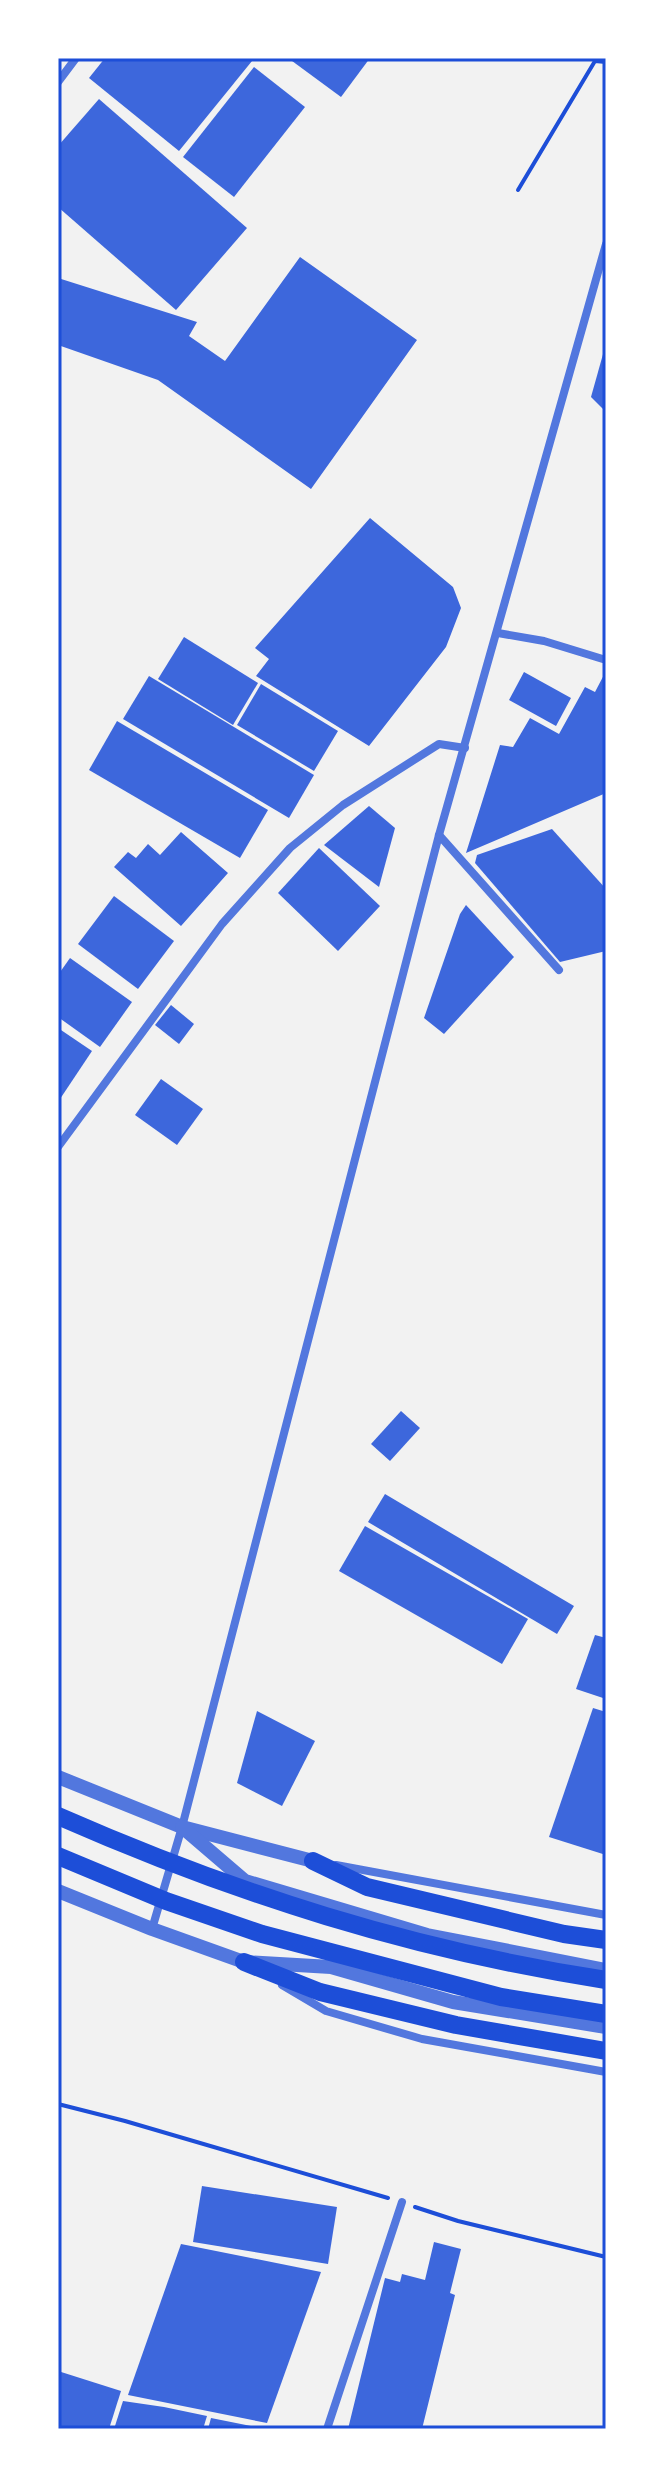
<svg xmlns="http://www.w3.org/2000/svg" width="664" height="2487" font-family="'Nunito Sans',sans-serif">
  <rect width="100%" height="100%" fill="#f2f2f2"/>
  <g fill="#3d67dc">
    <path d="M105,58H248L252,61L179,151L89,78Z"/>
    <path d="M288,58H370L341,97Z"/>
    <path d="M254,67L305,107L234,197L183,157Z"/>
    <path d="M99,99L247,228L176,310L58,207V146Z"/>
    <path d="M300,257L417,340L311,489L158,380L58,345V278L197,322L189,336L225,361Z"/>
    <path d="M605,347H606V412L591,397Z"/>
    <path d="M370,518L453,587L461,608L446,647L369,746L256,676L269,659L255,648Z"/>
    <path d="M184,637L258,683L233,725L158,679Z"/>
    <path d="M606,671V793L466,853L500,745L513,747L530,718L559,734L585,687L595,692Z"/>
    <path d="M524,672L571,698L556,726L509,700Z"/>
    <path d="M149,676L314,775L289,818L123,719Z"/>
    <path d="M261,684L338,731L314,771L237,725Z"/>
    <path d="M117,721L268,810L240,858L89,770Z"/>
    <path d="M369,806L395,828L379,887L324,845Z"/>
    <path d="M552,829L606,889V951L560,962L475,863L477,855Z"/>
    <path d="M181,832L228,873L181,926L114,867L128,852L136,858L148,844L160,855Z"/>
    <path d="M319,848L380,906L338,951L278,893Z"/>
    <path d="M114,896L174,941L138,989L78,944Z"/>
    <path d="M466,905L514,957L444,1034L424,1018L460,914Z"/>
    <path d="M70,958L132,1002L100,1047L58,1017V975Z"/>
    <path d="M171,1005L194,1024L179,1044L155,1025Z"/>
    <path d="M58,1028L92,1051L58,1102Z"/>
    <path d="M161,1079L203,1109L177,1145L135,1115Z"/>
    <path d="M401,1411L420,1428L390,1461L371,1444Z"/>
    <path d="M385,1494L574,1606L557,1634L368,1522Z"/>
    <path d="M365,1526L528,1619L502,1664L339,1571Z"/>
    <path d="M595,1635L606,1638V1699L576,1689Z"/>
    <path d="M593,1708L606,1712V1855L549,1837Z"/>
    <path d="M257,1711L315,1741L282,1806L237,1783Z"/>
    <path d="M202,2186L337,2207L328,2264L193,2242Z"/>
    <path d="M434,2242L461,2249L450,2293L455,2295L422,2429H348L385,2278L400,2282L402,2274L425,2280Z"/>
    <path d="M181,2244L321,2272L267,2423L128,2395Z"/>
    <path d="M58,2371L121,2391L109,2429H58Z"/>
    <path d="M123,2401L164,2407L207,2416L203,2429H114Z"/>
    <path d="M211,2418L261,2428V2429H208Z"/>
  </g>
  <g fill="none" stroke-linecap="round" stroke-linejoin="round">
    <g stroke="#1d4ed8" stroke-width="4">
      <path d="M518,190L595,61L606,62"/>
      <path d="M58,2104L125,2121L388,2198"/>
      <path d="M415,2207L458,2221L606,2257"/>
    </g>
    <g stroke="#5277de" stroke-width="8">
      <path d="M58,82L76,58"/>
      <path d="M498,633L544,641L606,660"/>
      <path d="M439,835L559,970"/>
      <path d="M58,1147L222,924L290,848L343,805L439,744L465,748"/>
      <path d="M336,1865L606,1915"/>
      <path d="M152,1929L182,1827L439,835L606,244"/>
      <path d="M282,1985L326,2011L422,2039L606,2072"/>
      <path d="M327,2429L402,2202"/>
    </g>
    <g stroke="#5277de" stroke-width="14">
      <path d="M58,1777L182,1827L313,1861"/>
      <path d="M182,1827L245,1881L427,1935L606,1970"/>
      <path d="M58,1891L152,1929L244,1962L331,1967L453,2002L606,2027"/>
    </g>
    <g stroke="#1d4ed8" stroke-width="18">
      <path d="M58,1816C238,1895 412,1950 606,1980"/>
      <path d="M58,1856L166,1901L262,1934L501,1997L606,2014"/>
      <path d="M313,1861L367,1887L564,1934L606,1940"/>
      <path d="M244,1962L320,1992L456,2025L606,2051"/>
    </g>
  </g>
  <rect width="664" height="2487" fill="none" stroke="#ffffff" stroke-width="120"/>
  <rect x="60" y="60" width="544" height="2367" fill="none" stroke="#1d4ed8" stroke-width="3"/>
</svg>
